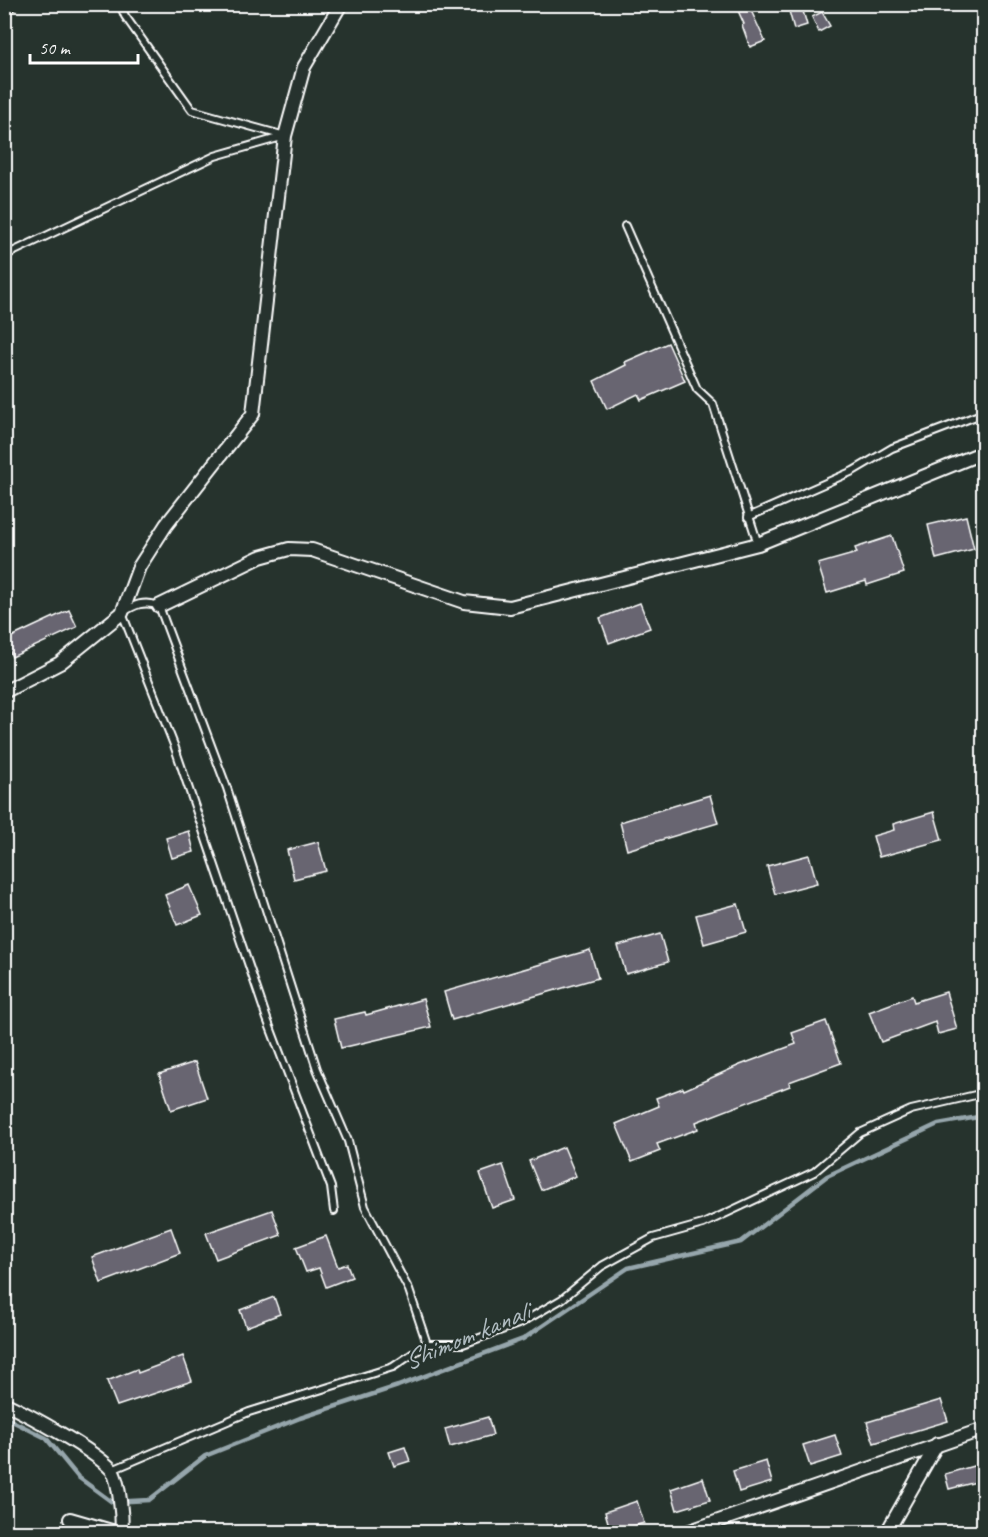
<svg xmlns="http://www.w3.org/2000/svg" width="988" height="1537" font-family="Caveat,sans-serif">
  <rect width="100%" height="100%" fill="#26332d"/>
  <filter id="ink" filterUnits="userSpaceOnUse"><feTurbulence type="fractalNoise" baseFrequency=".0167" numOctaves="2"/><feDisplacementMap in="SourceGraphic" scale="12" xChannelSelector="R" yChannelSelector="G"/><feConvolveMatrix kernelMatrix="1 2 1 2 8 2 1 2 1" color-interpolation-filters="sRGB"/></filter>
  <g filter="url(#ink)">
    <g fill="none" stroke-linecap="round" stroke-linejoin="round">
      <path stroke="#96a6ac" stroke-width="4.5" d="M4,1417L46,1438L78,1477L112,1502L149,1500L205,1456L300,1418L398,1386L523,1339L628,1268L741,1242L827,1176L938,1124L984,1116"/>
    </g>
    <g fill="#686571" stroke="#fff" stroke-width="1.5">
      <path d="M735,4H748L765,41L750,47L742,25L744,24Z"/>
      <path d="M787,4H801L807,25L794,29Z"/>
      <path d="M822,12L830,26L819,32L812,17Z"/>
      <path d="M668,343L685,381L641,400L638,394L607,409L594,381L626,365L625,362Z"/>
      <path d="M966,516L974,549L936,559L928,525Z"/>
      <path d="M892,536L904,573L867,585L866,581L827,593L818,564L857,553L855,548Z"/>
      <path d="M640,603L650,628L609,643L600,618Z"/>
      <path d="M69,610L77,627L12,657L5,640Z"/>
      <path d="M710,795L718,823L627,850L620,822Z"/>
      <path d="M934,812L942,840L879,857L873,836L894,830L893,824Z"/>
      <path d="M189,831L194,852L172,858L166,838Z"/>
      <path d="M318,842L326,871L294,879L287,850Z"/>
      <path d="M809,855L817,883L775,894L767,866Z"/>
      <path d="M189,885L202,915L177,925L165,895Z"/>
      <path d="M738,904L746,932L704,944L696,915Z"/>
      <path d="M660,934L668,962L626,974L618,946Z"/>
      <path d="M590,950L598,978L452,1020L444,992Z"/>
      <path d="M946,992L957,1029L938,1034L935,1022L881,1042L869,1012L912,996L914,1002Z"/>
      <path d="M423,999L431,1027L341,1048L334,1019L365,1012L366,1015Z"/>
      <path d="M826,1021L841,1063L789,1082L790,1086L696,1122L698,1129L657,1144L660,1151L632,1162L616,1124L659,1106L656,1098L683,1088L684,1090L740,1065L796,1044L792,1033Z"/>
      <path d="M195,1062L207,1098L171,1110L159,1074Z"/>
      <path d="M564,1147L576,1176L541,1190L529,1161Z"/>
      <path d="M503,1165L515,1200L492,1208L480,1173Z"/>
      <path d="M272,1210L281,1235L216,1259L206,1233Z"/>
      <path d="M171,1228L180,1253L101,1283L92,1257Z"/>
      <path d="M326,1236L338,1267L347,1264L352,1277L326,1287L319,1268L306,1272L296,1247Z"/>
      <path d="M274,1297L280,1314L246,1327L240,1310Z"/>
      <path d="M183,1356L192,1381L117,1406L107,1381L137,1369L138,1373Z"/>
      <path d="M941,1400L948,1421L874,1443L867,1422Z"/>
      <path d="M488,1417L493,1435L450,1447L445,1429Z"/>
      <path d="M835,1435L842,1456L810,1466L803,1445Z"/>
      <path d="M405,1447L410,1461L394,1466L389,1452Z"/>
      <path d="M766,1461L772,1482L739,1492L733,1471Z"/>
      <path d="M984,1463V1480L949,1489L945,1474Z"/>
      <path d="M703,1478L710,1500L677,1510L671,1489Z"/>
      <path d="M637,1501L644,1523L611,1533L605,1512Z"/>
    </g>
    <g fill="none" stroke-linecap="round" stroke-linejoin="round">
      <g stroke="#fff" stroke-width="10">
        <g id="service">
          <path d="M4,11L16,4"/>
          <path d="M625,226L697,389L713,404L758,544"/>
          <path d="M4,256L215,156L285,136L192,110L125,16L120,4"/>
          <path d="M748,517L853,471L892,448L984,413"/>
          <path d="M427,1344H463L521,1323L562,1299L602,1266L653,1238L703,1224L814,1172L860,1133L911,1110L984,1093"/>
          <path d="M112,1470L249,1412L393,1367L427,1344L409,1290L365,1207L348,1141L317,1069L227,788L159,606C144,600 134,605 122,613L174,745L267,1019L331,1187L334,1211"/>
        </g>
      </g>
      <g stroke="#fff" stroke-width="16">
        <g id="minor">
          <path d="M159,606L260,557L289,549L312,550L464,602L510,607L758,544L984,452"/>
          <path d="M4,692L60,663L122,613L139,567L166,525L253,414L285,136L304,67L341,4"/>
          <path d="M4,1403C31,1416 92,1449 111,1469C120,1480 122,1518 122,1532"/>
          <path d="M70,1519L115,1532"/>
          <path d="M687,1532L984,1429"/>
          <path d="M887,1532L937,1444"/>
        </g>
      </g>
      <use href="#service" stroke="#26332d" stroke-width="6"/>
      <use href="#minor" stroke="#26332d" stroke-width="12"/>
    </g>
  </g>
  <g text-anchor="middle" stroke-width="4.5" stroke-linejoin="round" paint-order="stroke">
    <g font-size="27" font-style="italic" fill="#b0bcc1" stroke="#26332d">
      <text transform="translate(466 1336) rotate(-23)" y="9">Shimom kanali</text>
    </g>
  </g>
  <rect width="988" height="1537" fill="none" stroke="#26332d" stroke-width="24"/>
  <rect x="12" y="12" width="964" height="1513" fill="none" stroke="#fff" stroke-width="2" filter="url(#ink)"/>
  <path d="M30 54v9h108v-9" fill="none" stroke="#ffffff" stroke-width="3"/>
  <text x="39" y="54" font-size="18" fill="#ffffff" stroke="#26332d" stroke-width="4.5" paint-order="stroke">50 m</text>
</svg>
